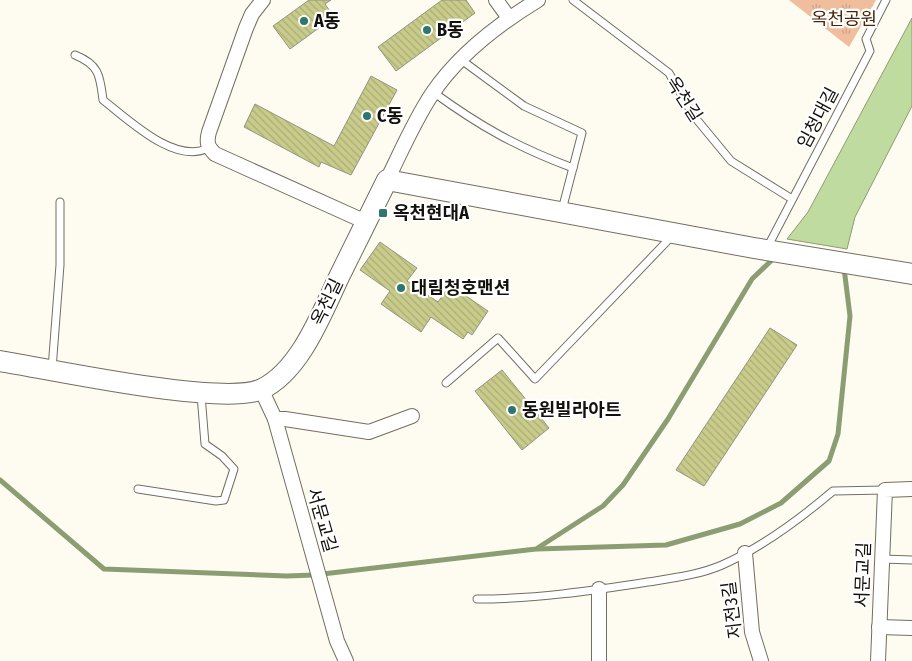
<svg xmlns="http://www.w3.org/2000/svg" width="912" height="661" font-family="'Fira Sans Condensed','Noto Sans KR',sans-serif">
  <defs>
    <pattern id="grass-tufts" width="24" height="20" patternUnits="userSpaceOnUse" patternTransform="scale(1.25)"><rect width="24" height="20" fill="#f0be9d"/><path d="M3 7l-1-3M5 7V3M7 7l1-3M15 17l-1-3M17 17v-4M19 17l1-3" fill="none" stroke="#cda286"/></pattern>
    <pattern id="building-back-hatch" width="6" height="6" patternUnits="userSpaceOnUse" patternTransform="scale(1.25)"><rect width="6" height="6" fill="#c8cb8a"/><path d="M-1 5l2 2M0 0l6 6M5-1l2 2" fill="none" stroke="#abad76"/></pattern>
  </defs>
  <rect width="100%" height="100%" fill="#fefbf1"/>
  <path fill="url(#grass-tufts)" d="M789,0H876L849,47Z"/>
  <path fill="#bfdba0" stroke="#8b9e73" d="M912,18V106L855,217L847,249L787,239L808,212Z"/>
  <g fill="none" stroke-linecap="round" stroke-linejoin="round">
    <g stroke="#8b9e73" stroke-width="5">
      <path d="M0,480L104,569L287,576L314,575L536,549L603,506L623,485L668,419L752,279L775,257"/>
      <path d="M537,549L666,545L740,524L781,503L829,461L838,434L850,316L844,268"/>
    </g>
  </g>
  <g fill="url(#building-back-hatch)" stroke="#939485">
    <path d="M309,0H331L325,4L334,17L290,49L273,26Z"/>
    <path d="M442,0H466L475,13L396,71L378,47Z"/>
    <path d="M371,76L397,90L351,175L321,162L319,167L244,127L255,104L334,146Z"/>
    <path d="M380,242L417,268L407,281L438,302L450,285L488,311L472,335L468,332L463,339L431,317L421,332L381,304L390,291L360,270Z"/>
    <path d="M770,328L797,345L704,486L676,470Z"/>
    <path d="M502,370L549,428L522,450L475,391Z"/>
  </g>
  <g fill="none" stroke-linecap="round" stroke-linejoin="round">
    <g stroke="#736e60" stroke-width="9">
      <g id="lane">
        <path d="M573,0L669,73L693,115L731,161L792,199"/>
        <path d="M75,55C100,65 100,77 103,100C129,120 175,165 208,148"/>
        <path d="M460,59L524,106L582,133L562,210"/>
        <path d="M433,92C481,127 517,147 573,168"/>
        <path d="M767,248L870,51L866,39L886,0"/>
        <path d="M52,369L60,265V202"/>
        <path d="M446,383L498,338L535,379L673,235"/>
        <path d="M138,489L216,501L224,500L234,469L222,456L205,444L201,395"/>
        <path d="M882,559L912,560"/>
        <path d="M477,599C534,599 591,591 648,582C673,578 699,575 722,565C763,547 800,519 833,491L885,490"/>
      </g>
    </g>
    <g stroke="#736e60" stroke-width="16">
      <g id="street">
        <path d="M263,0L252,14L246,28L209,132C206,143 208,147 215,154L366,222"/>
        <path d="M496,0L509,18"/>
        <path d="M387,180C401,152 414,121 432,94C458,55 497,25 538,0"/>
        <path d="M261,389L275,419L337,641L346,661"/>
        <path d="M275,419H285L369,432L412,416"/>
        <path d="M745,553L752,632L761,661"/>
        <path d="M599,589V661"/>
        <path d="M879,627L912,628"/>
        <path d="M878,661L885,490L912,489"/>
      </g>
    </g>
    <g stroke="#736e60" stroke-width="22">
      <path id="secondary" d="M0,361C50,369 224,407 262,389C301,370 322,312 340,275C356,243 371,212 387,180L754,248L912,274"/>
    </g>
    <use href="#lane" stroke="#fff" stroke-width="7"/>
    <use href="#street" stroke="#fff" stroke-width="14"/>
    <use href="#secondary" stroke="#fff" stroke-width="20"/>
  </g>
  <g fill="#2f766d" stroke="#fff" stroke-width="2">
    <circle cx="304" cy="21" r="5"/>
    <circle cx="427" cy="30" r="5"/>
    <circle cx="367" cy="116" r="5"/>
    <rect x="378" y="208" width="10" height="10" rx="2.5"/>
    <circle cx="401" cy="288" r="5"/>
    <circle cx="512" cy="410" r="5"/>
  </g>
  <g text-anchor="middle" stroke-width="4.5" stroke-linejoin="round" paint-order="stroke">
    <g font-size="18" fill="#4a2507" stroke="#fff">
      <text x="844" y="25">옥천공원</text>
    </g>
    <g font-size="18" font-weight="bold" fill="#13110b" stroke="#fff" text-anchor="start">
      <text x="314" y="27">A동</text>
      <text x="437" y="36">B동</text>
      <text x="377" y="122">C동</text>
      <text x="393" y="219">옥천현대A</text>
      <text x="411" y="294">대림청호맨션</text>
      <text x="522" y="416">동원빌라아트</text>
    </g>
    <g font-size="18" fill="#13110b" stroke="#fff">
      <text transform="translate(684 99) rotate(57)" y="6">옥천길</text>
      <text transform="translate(818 118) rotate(-62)" y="6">임청대길</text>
      <text transform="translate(327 302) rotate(-64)" y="6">옥천길</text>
      <text transform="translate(322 520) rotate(74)" y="6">서문교길</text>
      <text transform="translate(863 575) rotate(-88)" y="6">서문교길</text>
      <text transform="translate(732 610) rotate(-97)" y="6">저전3길</text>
    </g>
  </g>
</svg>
